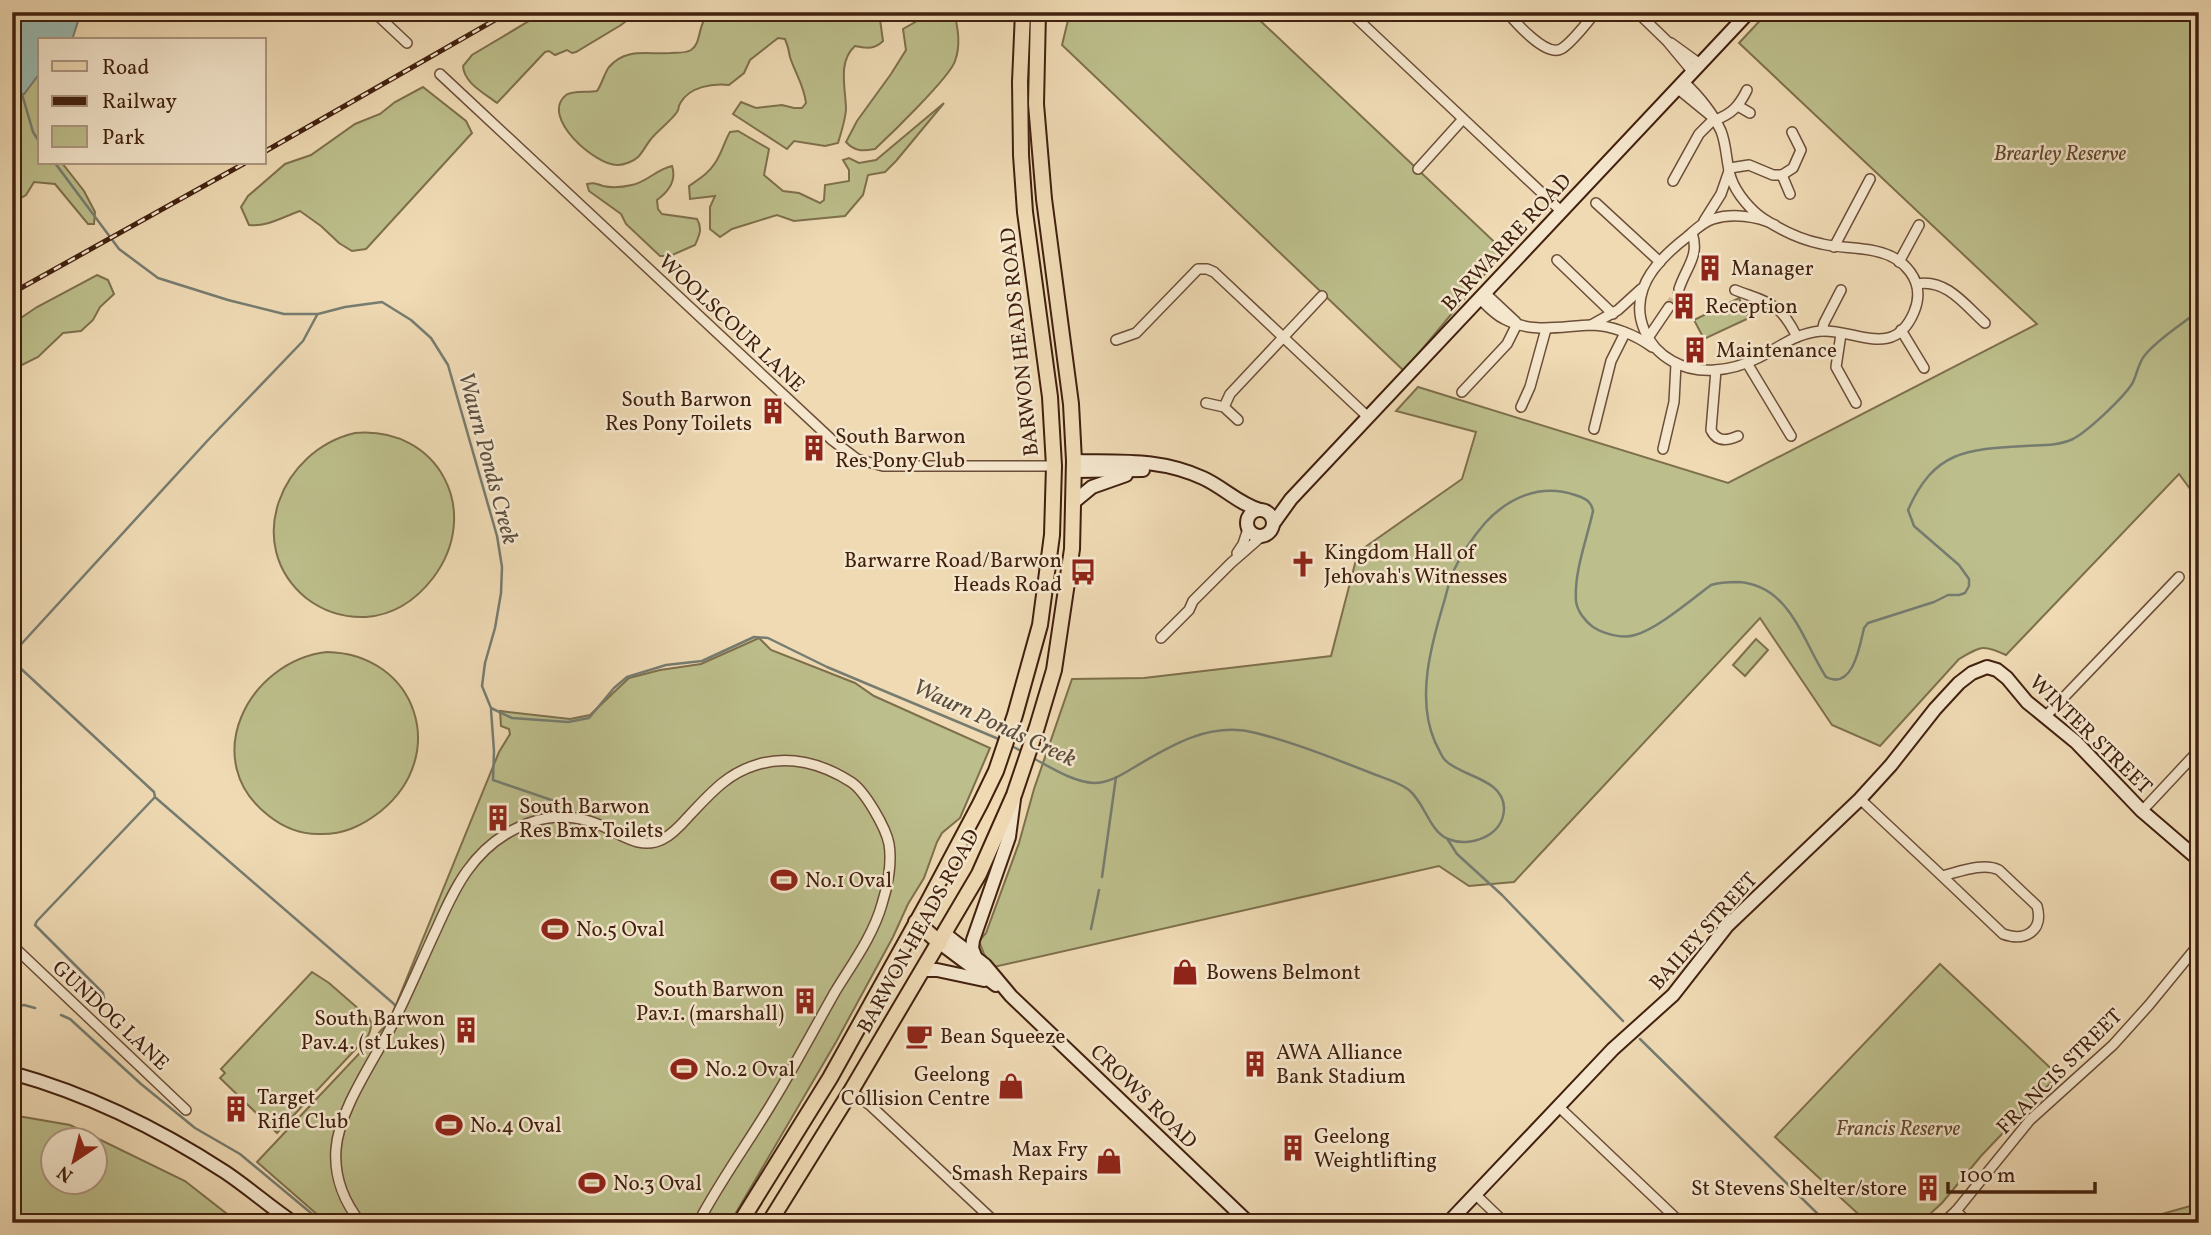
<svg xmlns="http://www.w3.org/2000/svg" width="2211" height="1235" font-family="Vollkorn,serif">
  <rect width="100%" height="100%" fill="#efdab4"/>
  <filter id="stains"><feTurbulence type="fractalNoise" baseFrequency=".00286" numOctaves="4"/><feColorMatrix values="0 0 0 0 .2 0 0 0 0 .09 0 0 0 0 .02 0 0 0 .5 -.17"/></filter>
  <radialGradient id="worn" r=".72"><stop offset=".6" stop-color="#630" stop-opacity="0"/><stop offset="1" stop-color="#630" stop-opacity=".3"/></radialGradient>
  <g fill="#bcbe8b" stroke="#7e6f4c" stroke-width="2" fill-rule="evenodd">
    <path d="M544,12H638L621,25L576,52L572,53L567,50L555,55L549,51L545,52L497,103C484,93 464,83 463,66L472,55Z"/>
    <path d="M709,12H879L883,41C874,50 867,48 855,46C837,62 846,89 846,110C845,121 841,133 838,143L825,146L794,141L787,149L733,114L741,102L756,108L782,105L794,108H802L806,103C804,85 795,73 790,57C789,50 788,46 785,39L778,38L750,60L744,73L729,85C712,83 690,87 681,102C676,110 681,105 677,112C670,122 658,130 651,139C646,145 643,152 638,157C634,161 624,165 618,165C596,166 539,117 566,95C573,90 588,93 597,91C602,84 604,74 609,67C626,47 648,55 670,53C677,52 684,54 691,50C702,43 697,25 709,12Z"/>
    <path d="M933,12H954C958,28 961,45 955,61C950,77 890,135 875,149C863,151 855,152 846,142L857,121L891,74L906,50L903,29Z"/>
    <path d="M1070,12H1251L1504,251L1404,371L1062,45Z"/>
    <path d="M1768,12H2199V501L2179,474L2006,655C1983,644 1981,646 1959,659L1880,746L1832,725L1760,618L1514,882L1469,886L1439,866L994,967L984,954L979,941L986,933L1019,843L1034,789L1072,679L1144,678L1331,656L1358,552L1462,479L1476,432L1396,411L1418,387L1728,483L2037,324L1739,43Z"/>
    <path d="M40,73V163H62L84,191L95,212L94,224H88L55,184L34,182L26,195L12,203V95L24,94L37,75Z"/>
    <path d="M423,87L466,121L472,133L366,249L352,251L339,243L321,226L300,211C282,217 268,227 249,225L241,207L248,196L285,164L311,155L355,124L380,114L395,102Z"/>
    <path d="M944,103L896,161L885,172L868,175L863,195L845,216L794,221L777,215L732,229L720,237L710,229V207L715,196L690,199L689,186C699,179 709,173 715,163C722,153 724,142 730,132L738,131L769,149L764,175L783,191L799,193L820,203L824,200L825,185L849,181V170L843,160L849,158L859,163L876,160Z"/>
    <path d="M672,166C677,181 668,192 657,200L658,209L662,214L697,219C703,229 699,236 695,245L670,256H660L626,224L621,214L589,191L587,184C595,182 596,184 603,186C612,188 623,187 632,185C647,182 657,169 672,166Z"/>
    <path d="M97,275L108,280L114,294L100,307L93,320L81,331L63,333L38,357L12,370V324L37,307Z"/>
    <path d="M1739,298L1749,318L1704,339L1694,320Z"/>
    <path d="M355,433C439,426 483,512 433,578C416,600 394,615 366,617C344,618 323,611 306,598C242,545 281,450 355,433Z"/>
    <path d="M759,638L771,650L855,683L874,696L990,748L960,818L942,833L937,842L924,878L908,904L893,937L836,1042L730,1223H327L257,1162L389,1022L499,752L510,734L509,729L501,726L500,711L570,719L590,715L629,678L660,670L701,664Z"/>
    <path d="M1756,639L1768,650L1745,676L1733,665Z"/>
    <path d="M327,652C417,654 450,755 381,811C362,826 343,835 318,834C300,834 283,827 269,816C197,761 248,661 327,652Z"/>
    <path d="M1940,964L2058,1075L1981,1156L1942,1203L1920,1223H1868L1775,1137Z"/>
    <path d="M312,972L329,983L369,1018C373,1024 371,1030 368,1036L277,1133L220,1078L225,1073L221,1069Z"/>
    <path d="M12,1115L70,1125L185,1181L227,1214L225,1223H12ZM52,1140H94V1182H52Z"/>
    <path d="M2199,1161V1223H2144V1219L2194,1205Z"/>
  </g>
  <path fill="#9abab1" stroke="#767c70" stroke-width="2" d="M12,12H81L72,40H40V73L24,94L12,95Z"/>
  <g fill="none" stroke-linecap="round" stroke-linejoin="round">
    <g stroke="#767c70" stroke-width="2.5">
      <path d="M22,94L33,132L40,143"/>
      <path d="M55,163L119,249L158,278L228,300L284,314H318L345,307L382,302L411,320L431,338L448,365L497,536L502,567L501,593L495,628L485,663L482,686L491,708L512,718L568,722L589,718L614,688L627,677L666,665L702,661L754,637L768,638L827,667L1001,740"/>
      <path d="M491,710L494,751L493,780L566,805"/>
      <path d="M1010,745L1023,752"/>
      <path d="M1031,757C1050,767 1073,782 1094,783C1109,783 1121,775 1133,768C1171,745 1211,721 1256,733C1295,743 1333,758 1371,773C1383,778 1399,782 1409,790C1425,803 1429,831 1448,839C1470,848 1504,836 1504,808C1503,778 1461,777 1445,760C1441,756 1438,747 1435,742C1416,699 1431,645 1444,602C1447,592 1449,581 1453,572C1461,555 1473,537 1485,523C1508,498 1540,483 1575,495C1584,498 1591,500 1593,511C1587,539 1574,571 1576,601C1577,611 1585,621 1593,627C1604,634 1622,639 1635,635C1657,629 1691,600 1711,585C1720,582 1728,582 1738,582C1790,585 1802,640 1826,677C1853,691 1860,645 1864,628L1868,623L1934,602L1948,595H1959L1965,593L1969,586V579L1959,565L1914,526L1908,510C1934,451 1966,449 2025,446C2041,445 2058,446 2073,439C2088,431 2122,399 2132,384C2137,375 2138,363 2145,355C2160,337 2182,325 2199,310"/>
      <path d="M156,798L394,1004L396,1008"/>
      <path d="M1448,840L1457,854L1502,895L1623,1021"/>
      <path d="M1102,877L1116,777"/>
      <path d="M1091,929L1099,890"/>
      <path d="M12,1008L24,1005L35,1008"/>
      <path d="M94,1008L104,998L103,993L35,925L37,921L155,797L154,792L17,665L13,659L14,652L209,439L303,341L317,315"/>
      <path d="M61,1015L70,1019L141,1084L195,1128L240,1154L323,1223"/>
      <path d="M1640,1039L1827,1223"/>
    </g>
    <path stroke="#ccb593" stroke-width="9" stroke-dasharray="9 4.5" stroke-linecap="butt" d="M1669,307L1679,289"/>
    <g stroke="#6c4e38" stroke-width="12">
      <g id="street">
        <path d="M374,12L407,43"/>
        <path d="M1350,12L1561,211"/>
        <path d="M1507,12C1516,23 1546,57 1561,49C1572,43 1587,22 1596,12"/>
        <path d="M1637,12L1667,41L1692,71"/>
        <path d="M1671,43L1700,64"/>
        <path d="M440,74L832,440L857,459L883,466H1054"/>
        <path d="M1683,81C1699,96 1712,111 1721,131C1727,146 1726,163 1731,178C1736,193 1751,211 1764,219C1781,230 1802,240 1822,244C1839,248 1857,247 1875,251C1904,257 1927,281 1914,312C1894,360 1856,329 1821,331C1796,333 1780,347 1758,358C1732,371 1698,376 1672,361C1647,347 1633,317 1643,289C1650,268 1670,250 1687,237C1695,230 1703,222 1713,219C1732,213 1757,216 1775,225"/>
        <path d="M1677,88L1710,115"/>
        <path d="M1738,106L1750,113"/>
        <path d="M1715,120C1732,114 1739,106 1747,90"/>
        <path d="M1418,169L1463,119"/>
        <path d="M1782,175L1790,194"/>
        <path d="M1673,181L1699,134L1714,119"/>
        <path d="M1596,203L1660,262"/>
        <path d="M1704,221L1721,194L1730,168L1749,165L1773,175H1782L1793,168L1801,150L1792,132"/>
        <path d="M1834,247L1870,179"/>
        <path d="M1557,260L1613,314"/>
        <path d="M1899,262L1919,225"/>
        <path d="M1917,284C1946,278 1966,306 1985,323"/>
        <path d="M1679,289C1686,267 1700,256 1692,233"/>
        <path d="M1735,290C1769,303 1780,302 1797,337"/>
        <path d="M1485,293L1516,322"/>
        <path d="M1479,298C1487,306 1495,315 1504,319C1533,334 1561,326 1591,325C1611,325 1636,335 1652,347"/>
        <path d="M1593,324L1618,310L1641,289"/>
        <path d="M1901,330L1924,368"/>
        <path d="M1822,331L1824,323L1841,290"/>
        <path d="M1841,334L1836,367L1856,403"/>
        <path d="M1648,338L1669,307"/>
        <path d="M1116,340L1136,333L1198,269H1207L1214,272L1368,417"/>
        <path d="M1747,363L1791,436"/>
        <path d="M1716,370L1711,430C1717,442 1727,441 1738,436"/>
        <path d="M1462,392L1507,344L1517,324"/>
        <path d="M1206,403L1224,407L1238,420"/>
        <path d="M1224,407L1230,394L1322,296"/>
        <path d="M1521,407L1530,387L1546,329"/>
        <path d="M1594,429L1611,361L1625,333"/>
        <path d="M1663,449L1674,402L1676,364"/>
        <path d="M1237,553L1243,544L1248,529"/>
        <path d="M1161,638L1189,610L1193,601L1231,563L1262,536"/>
        <path d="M2045,717L2179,577"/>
        <path d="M1860,799L1942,876C1959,872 1983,862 1999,870L2037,906C2044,931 2025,942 2003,934L1942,876"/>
        <path d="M2142,811L2199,750"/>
        <path d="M12,945L186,1110"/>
        <path d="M851,1091L871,1106L996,1223"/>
        <path d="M1559,1107L1681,1223"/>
        <path d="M1475,1194L1505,1223"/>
        <path d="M1956,1211L1968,1223"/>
        <path d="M361,1223C344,1202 334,1176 336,1149C339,1110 373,1062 391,1027C407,996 421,962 436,930C445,910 454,889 467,871C477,857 491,843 506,834C532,818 559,812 589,821C613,827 637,853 663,839C673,834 681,825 688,817C709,795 726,774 756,765C789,754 823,764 851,782C865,791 886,828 889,844C892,862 888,886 882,904C873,936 852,964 835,992C814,1029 794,1067 772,1103C748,1143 720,1181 698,1223"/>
        <path d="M1943,1223L1956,1211L2030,1120L2113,1045L2149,1005L2199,944"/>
        <path d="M2123,1223L2125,1220"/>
      </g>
    </g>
    <g stroke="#41200e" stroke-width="16">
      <g id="secondary">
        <path d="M1074,461C1121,462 1160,458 1203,478C1223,487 1239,504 1260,510"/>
        <path d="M1074,471L1143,470"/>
        <path d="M1075,501L1092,487L1126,475"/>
        <circle cx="1260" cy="523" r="13"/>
        <path d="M1273,524L1291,499L1749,12"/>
        <path d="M945,934L985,965L1011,996L1249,1223"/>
        <path d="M940,943L996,985"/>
        <path d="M975,956L972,948L973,940L1009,837L1014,799"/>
        <path d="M923,970H937L984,980"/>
        <path d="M12,1073C88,1094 159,1129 225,1172C249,1188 270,1207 294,1223"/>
        <path d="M1448,1223L1613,1049L1673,995L1727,926L1860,799L1891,765L1935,709L1959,683L1972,673L1987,667L1997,670L2007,678L2027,702L2076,742L2142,811L2199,860"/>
      </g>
    </g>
    <g stroke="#41200e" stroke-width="18">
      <g id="primary">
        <path d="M916,922L940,943"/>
        <path d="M740,1223L830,1078L928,902L980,804L996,771L1015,715L1040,625L1052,535L1054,466L1050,397L1025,212L1021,155L1020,82L1023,12"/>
        <path d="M769,1223L851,1091L979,874L1014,795L1037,727L1054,670L1072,549L1074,461L1071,404L1044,199L1036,104L1038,12"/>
      </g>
    </g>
    <use href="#street" stroke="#f5e7ce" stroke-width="9"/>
    <use href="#secondary" stroke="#f5e7ce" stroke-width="12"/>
    <use href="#primary" stroke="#efdab4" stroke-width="14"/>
    <g stroke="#41200e" stroke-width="5">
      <g id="rail">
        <path d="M264,152L509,12"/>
        <path d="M12,293L245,163"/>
      </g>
    </g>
    <use href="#rail" stroke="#f5e7ce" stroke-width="2.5" stroke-dasharray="8" stroke-linecap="butt"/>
  </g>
  <defs>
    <g id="building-bare" transform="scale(2.1)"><path d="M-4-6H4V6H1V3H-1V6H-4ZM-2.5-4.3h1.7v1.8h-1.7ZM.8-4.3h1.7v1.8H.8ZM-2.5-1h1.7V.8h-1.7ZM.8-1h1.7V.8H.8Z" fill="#8f2418" stroke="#f5e7ce" stroke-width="2.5" paint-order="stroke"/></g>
    <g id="church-bare" transform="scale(2.1)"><path d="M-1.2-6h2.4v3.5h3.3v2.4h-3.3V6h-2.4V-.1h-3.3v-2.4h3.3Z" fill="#8f2418" stroke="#f5e7ce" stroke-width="2.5" paint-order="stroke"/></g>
    <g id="bus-bare" transform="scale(2.1)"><path d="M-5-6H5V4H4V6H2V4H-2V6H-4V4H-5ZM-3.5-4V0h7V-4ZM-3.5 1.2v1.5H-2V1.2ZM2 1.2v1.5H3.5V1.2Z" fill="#8f2418" stroke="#f5e7ce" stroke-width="2.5" paint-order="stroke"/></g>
    <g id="stadium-bare" transform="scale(2.1)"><path d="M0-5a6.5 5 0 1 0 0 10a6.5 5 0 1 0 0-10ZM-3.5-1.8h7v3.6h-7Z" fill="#8f2418" stroke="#f5e7ce" stroke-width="2.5" paint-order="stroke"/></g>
    <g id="shop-bare" transform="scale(2.1)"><path d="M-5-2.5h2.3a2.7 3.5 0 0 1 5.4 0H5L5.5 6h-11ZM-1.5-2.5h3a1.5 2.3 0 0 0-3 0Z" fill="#8f2418" stroke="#f5e7ce" stroke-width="2.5" paint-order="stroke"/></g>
    <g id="cafe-bare" transform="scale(2.1)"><path d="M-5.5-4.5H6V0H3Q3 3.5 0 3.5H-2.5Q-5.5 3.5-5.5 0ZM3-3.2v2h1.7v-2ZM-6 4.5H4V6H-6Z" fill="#8f2418" stroke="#f5e7ce" stroke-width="2.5" paint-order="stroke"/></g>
  </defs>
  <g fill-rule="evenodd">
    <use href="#building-bare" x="1710" y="268"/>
    <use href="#building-bare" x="1684" y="306"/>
    <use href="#building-bare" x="1695" y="350"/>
    <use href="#building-bare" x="773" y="411"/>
    <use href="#building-bare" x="814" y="448"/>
    <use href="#church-bare" x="1303" y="564"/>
    <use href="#bus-bare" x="1083" y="572"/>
    <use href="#building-bare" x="498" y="818"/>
    <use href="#stadium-bare" x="784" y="880"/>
    <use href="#stadium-bare" x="555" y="929"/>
    <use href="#shop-bare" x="1185" y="972"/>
    <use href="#building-bare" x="805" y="1001"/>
    <use href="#building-bare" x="466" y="1030"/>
    <use href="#cafe-bare" x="919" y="1036"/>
    <use href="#building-bare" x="1255" y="1064"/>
    <use href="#stadium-bare" x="684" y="1069"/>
    <use href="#shop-bare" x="1011" y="1086"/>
    <use href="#building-bare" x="236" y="1109"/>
    <use href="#stadium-bare" x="449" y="1125"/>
    <use href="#building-bare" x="1293" y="1148"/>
    <use href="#shop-bare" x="1109" y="1161"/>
    <use href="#stadium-bare" x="592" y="1183"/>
    <use href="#building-bare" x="1928" y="1188"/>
  </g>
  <g text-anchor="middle" stroke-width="5" stroke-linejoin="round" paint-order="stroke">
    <g font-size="21" font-style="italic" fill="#60482d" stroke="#f5e7ce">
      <text x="2060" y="160">Brearley Reserve</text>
      <text x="1898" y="1135">Francis Reserve</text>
    </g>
    <g font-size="21" fill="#41200e" stroke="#f5e7ce">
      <text transform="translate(1506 242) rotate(-47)" y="7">BARWARRE ROAD</text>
      <text transform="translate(732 323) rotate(43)" y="7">WOOLSCOUR LANE</text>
      <text transform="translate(1019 342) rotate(-96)" y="7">BARWON HEADS ROAD</text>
      <text transform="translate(2091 734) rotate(44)" y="7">WINTER STREET</text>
      <text transform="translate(918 931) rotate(-61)" y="7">BARWON HEADS ROAD</text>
      <text transform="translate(1703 931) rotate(-48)" y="7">BAILEY STREET</text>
      <text transform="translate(111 1015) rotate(43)" y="7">GUNDOG LANE</text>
      <text transform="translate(2059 1071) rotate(-45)" y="7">FRANCIS STREET</text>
      <text transform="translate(1144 1096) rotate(44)" y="7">CROWS ROAD</text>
    </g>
    <g font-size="21" fill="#41200e" stroke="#f5e7ce" text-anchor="start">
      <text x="1731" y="275">Manager</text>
      <text x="1705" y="313">Reception</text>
      <text x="1716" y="357">Maintenance</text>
      <text x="752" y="406" text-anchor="end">South Barwon<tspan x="752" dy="24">Res Pony Toilets</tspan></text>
      <text x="835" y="443">South Barwon<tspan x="835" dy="24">Res Pony Club</tspan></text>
      <text x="1324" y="559">Kingdom Hall of<tspan x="1324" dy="24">Jehovah's Witnesses</tspan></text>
      <text x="1062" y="567" text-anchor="end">Barwarre Road/Barwon<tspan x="1062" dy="24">Heads Road</tspan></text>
      <text x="519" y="813">South Barwon<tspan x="519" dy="24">Res Bmx Toilets</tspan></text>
      <text x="805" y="887">No.1 Oval</text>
      <text x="576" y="936">No.5 Oval</text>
      <text x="1206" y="979">Bowens Belmont</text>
      <text x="784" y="996" text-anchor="end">South Barwon<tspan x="784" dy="24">Pav.1. (marshall)</tspan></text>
      <text x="445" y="1025" text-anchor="end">South Barwon<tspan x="445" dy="24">Pav.4. (st Lukes)</tspan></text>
      <text x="940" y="1043">Bean Squeeze</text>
      <text x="1276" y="1059">AWA Alliance<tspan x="1276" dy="24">Bank Stadium</tspan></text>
      <text x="705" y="1076">No.2 Oval</text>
      <text x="990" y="1081" text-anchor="end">Geelong<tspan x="990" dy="24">Collision Centre</tspan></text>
      <text x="257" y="1104">Target<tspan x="257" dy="24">Rifle Club</tspan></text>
      <text x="470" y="1132">No.4 Oval</text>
      <text x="1314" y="1143">Geelong<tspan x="1314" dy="24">Weightlifting</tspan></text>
      <text x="1088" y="1156" text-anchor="end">Max Fry<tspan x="1088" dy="24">Smash Repairs</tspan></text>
      <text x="613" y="1190">No.3 Oval</text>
      <text x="1907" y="1195" text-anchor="end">St Stevens Shelter/store</text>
    </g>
    <g font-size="23" font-style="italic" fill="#5c4e3f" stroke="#f5e7ce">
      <text transform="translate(489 458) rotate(75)" y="8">Waurn Ponds Creek</text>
      <text transform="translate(995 722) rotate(25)" y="8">Waurn Ponds Creek</text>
    </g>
  </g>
  <rect width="2211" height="1235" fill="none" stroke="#efdab4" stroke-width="42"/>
  <rect x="14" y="14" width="2183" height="1207" fill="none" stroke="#41200e" stroke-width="3.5"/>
  <rect x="21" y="21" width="2169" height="1193" fill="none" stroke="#41200e" stroke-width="2"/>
  <rect x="38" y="38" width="228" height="126" fill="#f5e7ce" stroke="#ad9781" stroke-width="2"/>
  <rect x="52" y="61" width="35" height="10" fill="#efdab4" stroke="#ad9781" stroke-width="2"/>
  <text x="102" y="74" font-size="21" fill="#41200e">Road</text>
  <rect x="52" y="96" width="35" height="10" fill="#41200e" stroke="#ad9781" stroke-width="2"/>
  <text x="102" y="108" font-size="21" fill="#41200e">Railway</text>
  <rect x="52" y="126" width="35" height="21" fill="#bcbe8b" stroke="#ad9781" stroke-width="2"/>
  <text x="102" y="144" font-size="21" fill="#41200e">Park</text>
  <g transform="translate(74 1161) rotate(215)"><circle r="33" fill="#f5e7ce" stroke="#ad9781" stroke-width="2"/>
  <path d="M0-5L12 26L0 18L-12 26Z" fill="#8f2418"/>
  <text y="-10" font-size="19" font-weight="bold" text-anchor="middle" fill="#41200e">N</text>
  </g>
  <path d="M1948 1182v10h147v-10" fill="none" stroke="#41200e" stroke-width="3.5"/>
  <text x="1959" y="1182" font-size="21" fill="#41200e" stroke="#f5e7ce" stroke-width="5" paint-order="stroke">100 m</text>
  <rect width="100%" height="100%" filter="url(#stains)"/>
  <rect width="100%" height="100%" fill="url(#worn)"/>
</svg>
